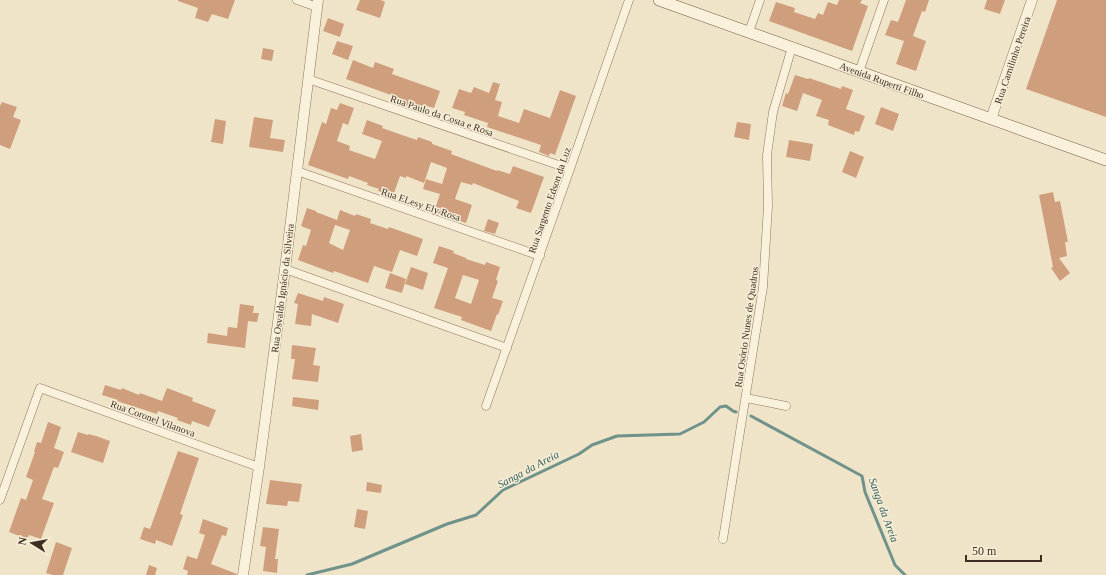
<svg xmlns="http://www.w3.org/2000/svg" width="1106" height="575" font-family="Georgia,serif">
  <rect width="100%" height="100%" fill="#f0e4c8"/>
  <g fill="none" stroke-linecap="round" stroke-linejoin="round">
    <g stroke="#6f938a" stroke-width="3">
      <path d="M751,416L862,476L865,492L895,565L905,575"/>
      <path d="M307,575L352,564L447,524L476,515L503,490L579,454L592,445L617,436L680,434L704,422L720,407L726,406L733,411L736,412"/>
    </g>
  </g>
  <g fill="#cf9f7d" fill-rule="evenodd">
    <path d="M178,0H235L228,19L212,14L208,22L195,18L198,8L178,1Z"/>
    <path d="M360,0H381L385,2L380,18L356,10Z"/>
    <path d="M839,0H862L860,3L868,6L852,51L769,21L776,2L795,8L794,12L815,19L818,13L823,15L828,2L837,5Z"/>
    <path d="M906,0H929L925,12L922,11L913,36L926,41L916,71L896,64L904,41L885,35L891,20L898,22Z"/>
    <path d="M987,0H1005L1000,14L984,9Z"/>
    <path d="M1057,0H1106V117L1026,89Z"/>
    <path d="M328,18L344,24L340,37L323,31Z"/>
    <path d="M337,41L353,46L348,60L332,54Z"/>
    <path d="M263,48L274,50L272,61L261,59Z"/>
    <path d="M353,60L373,68L375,62L394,69L392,74L440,91L434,108L427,106L425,113L403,106L405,100L346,79Z"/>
    <path d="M795,75L808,79L809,78L841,89L842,86L853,90L846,109L865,116L859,132L855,131L854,135L828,125L829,120L816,116L822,100L803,93L797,111L782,106L786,93L788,94Z"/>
    <path d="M493,82L500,84L495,100L502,102L498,116L519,123L524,109L550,118L560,90L576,96L555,155L550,153L549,156L539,152L541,145L487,127L488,123L464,115L465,112L452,108L459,89L471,93L474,87L489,93Z"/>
    <path d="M2,102L17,107L13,117L21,120L10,149L0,145V106Z"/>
    <path d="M340,103L354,108L348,125L343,123L337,141L350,146L349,150L375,159L382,141L362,134L367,120L383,126L382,128L402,135L417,140L418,137L432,142V144L452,151L451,154L497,171V170L510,174L513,166L544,177L531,213L516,208L519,201L473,183L472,185L461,182L455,199L472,205L466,223L434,212L440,194L423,189L426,179L442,184L447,168L431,162L424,183L406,176V178L400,176L393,196L378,191L379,189L367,185L368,183L349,176L348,179L308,165L322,122L326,124L331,108L337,110Z"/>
    <path d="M881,107L899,114L893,131L875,124Z"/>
    <path d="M254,117L273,120L270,138L285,140L283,152L249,147Z"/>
    <path d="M215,119L226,121L223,144L211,142Z"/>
    <path d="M737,122L751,124L749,140L734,137Z"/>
    <path d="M789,140L813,144L810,161L786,157Z"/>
    <path d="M850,151L864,157L856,178L842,172Z"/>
    <path d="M1053,192L1055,202L1060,201L1068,242H1065L1067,256L1059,258L1070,273L1060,281L1051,268L1053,267L1039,195Z"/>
    <path d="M307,208L316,211V212L337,220L340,210L355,216L356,214L371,219L370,223L388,229L389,227L423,239L417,256L400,250L392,272L374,266L368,283L334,271L333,273L298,260L303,245L306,246L311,230L301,226ZM335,225L350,230L343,250L329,243Z"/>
    <path d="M488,219L499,223L495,234L484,231Z"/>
    <path d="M439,246L454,251L453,253L466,258V259L485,265L486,262L500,267L496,280L498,281L492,298L503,301L498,315L497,314L491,331L461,320L462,317L434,308L448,268L433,263ZM463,275L479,280L471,304L455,298Z"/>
    <path d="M411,267L428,273L423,290L405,284Z"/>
    <path d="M390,273L406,279L402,293L385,288Z"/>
    <path d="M298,293L323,301L324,297L344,304L338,323L312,314L311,326L295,324L298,304L294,303Z"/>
    <path d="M240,304L254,306L253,313H259L257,322L248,321L245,348L207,343L208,333L227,336L228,327L237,328Z"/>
    <path d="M292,345L316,348L313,365L320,366L318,382L292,379L295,359H291Z"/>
    <path d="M105,385L121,390L122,388L139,395L140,393L162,401L167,388L193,398L192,401L216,410L209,427L192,421L191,425L177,420L178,418L158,411L157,414L117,401L118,400L102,395Z"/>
    <path d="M293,397L319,400L318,410L292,406Z"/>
    <path d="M48,422L61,427L54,448L64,452L58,468L54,467L42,499L54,503L41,539L29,535L27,539L9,532L21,498L26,500L33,480L26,477L35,452H34L37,442L41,443Z"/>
    <path d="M78,432L88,435V434L96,436L110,441L103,463L71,452Z"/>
    <path d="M361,434L363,450L352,452L350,436Z"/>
    <path d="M178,451L199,458L180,514L183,515L172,546L156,540L155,544L140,539L144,527L150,529Z"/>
    <path d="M270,480L302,484L299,502L288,501L287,506L266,504Z"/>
    <path d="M367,482L382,485L381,493L366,491Z"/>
    <path d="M357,509L368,511L365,529L354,527Z"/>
    <path d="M203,519L228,528L226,536L222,535L211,564L237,574L236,575H187L188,571L183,569L187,556L197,559L205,535L199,533Z"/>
    <path d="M263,527L279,529L275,559H278L277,573L263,571L266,547L260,546Z"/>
    <path d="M56,542L72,548L63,575H53L46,573Z"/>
    <path d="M149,565L157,568L155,575H146Z"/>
  </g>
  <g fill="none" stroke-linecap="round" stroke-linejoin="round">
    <g stroke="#8d765c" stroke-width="9">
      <g id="minor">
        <path d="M297,0L317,7"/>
        <path d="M749,32L760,0"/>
        <path d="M859,72L884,0"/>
        <path d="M308,79L570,169"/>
        <path d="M297,171L540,256"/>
        <path d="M285,269L507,348"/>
        <path d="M746,398L786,406"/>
        <path d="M486,406L570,169L629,0"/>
        <path d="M0,500L40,388L259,467"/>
        <path d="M723,539L763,287L768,206L767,155L773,112L792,47"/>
      </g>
    </g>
    <g stroke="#8d765c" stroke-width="11">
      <g id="tertiary">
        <path d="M991,119L1032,0"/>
        <path d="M243,575L259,467L285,269L318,0"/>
      </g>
    </g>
    <g stroke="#6f573f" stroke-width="12">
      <path id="secondary" d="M659,0L1106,160"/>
    </g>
    <use href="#minor" stroke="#faf1dc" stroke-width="8"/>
    <use href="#tertiary" stroke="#faf1dc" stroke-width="10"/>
    <use href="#secondary" stroke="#faf1dc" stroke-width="11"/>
  </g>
  <g text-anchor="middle" stroke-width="3" stroke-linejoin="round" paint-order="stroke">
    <g font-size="10" fill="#3d2e20" stroke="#f7eed8">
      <text transform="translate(1012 60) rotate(-71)" y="4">Rua Camilinho Pereira</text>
      <text transform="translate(882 80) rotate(20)" y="4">Avenida Ruperti Filho</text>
      <text transform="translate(442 115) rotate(19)" y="4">Rua Paulo da Costa e Rosa</text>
      <text transform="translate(549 200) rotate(-71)" y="4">Rua Sargento Edson da Luz</text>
      <text transform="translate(421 204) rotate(19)" y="4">Rua ELesy Ely Rosa</text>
      <text transform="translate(282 288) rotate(-83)" y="4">Rua Osvaldo Ignácio da Silveira</text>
      <text transform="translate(746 327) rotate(-82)" y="4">Rua Osório Nunes de Quadros</text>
      <text transform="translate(153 418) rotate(20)" y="4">Rua Coronel Vilanova</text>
    </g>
    <g font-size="11" font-style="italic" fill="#2f5d5a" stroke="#f7eed8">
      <text transform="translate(528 469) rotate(-28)" y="4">Sanga da Areia</text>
      <text transform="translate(884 510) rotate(70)" y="4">Sanga da Areia</text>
    </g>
  </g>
  <g transform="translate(32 543) rotate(281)" stroke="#f7eed8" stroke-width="3" paint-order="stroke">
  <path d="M0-3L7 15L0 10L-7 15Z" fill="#3d2e20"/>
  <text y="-6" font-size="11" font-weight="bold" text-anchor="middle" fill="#3d2e20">N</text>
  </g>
  <path d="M966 555v6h75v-6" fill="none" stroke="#3d2e20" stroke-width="2"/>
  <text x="972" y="555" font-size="12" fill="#3d2e20" stroke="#f7eed8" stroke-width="3" paint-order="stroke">50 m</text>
</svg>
